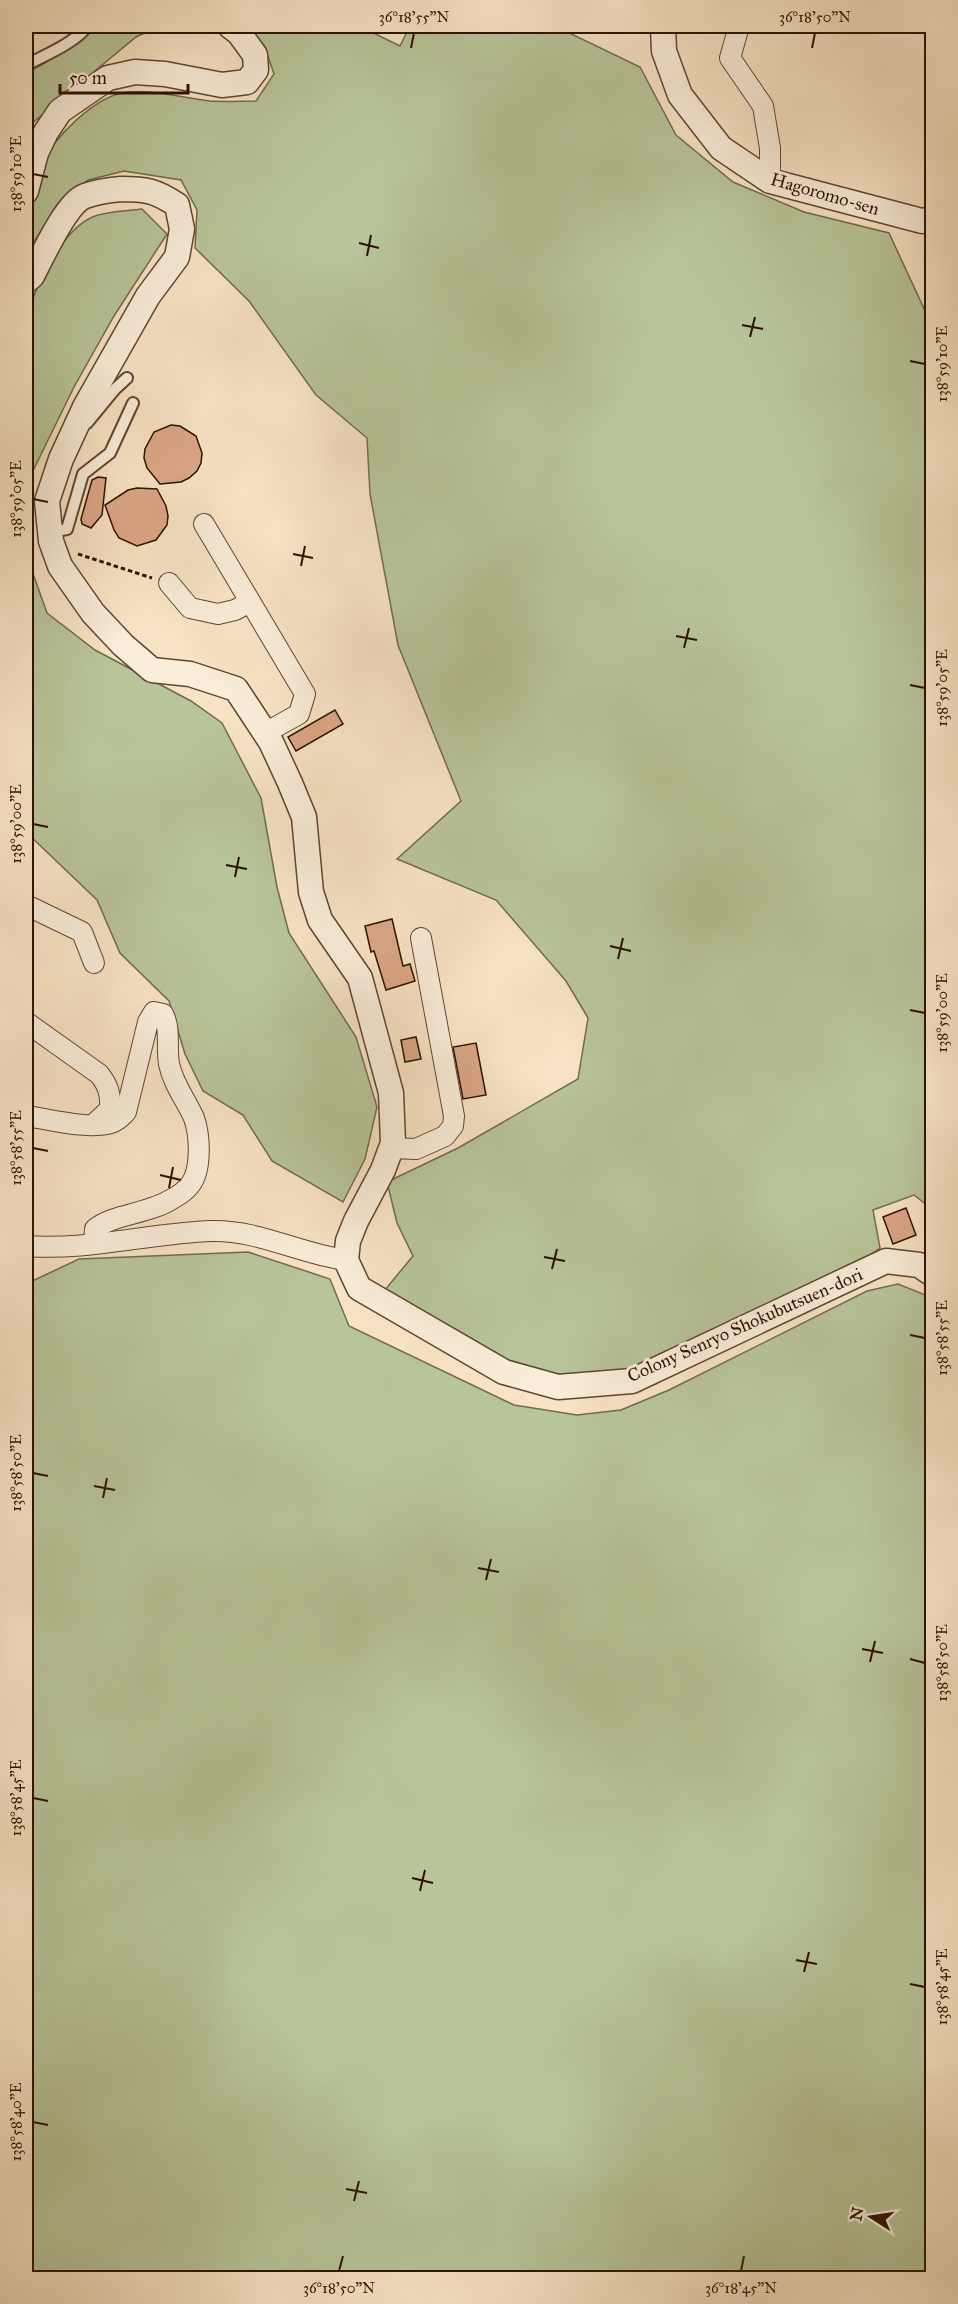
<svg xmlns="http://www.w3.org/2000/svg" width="958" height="2304" font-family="'IM FELL Great Primer',serif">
  <rect width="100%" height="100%" fill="#f8e3c4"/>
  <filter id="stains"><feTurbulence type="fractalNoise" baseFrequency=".00333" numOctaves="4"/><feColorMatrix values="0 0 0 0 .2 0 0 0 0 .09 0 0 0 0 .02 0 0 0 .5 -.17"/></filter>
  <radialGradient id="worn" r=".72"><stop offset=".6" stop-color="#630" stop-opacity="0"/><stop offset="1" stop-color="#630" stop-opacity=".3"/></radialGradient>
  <g fill="#b8c599" stroke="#716b4e" stroke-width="1.5">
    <path d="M97,26H160L136,37L30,125L26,139V74L75,45Z"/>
    <path d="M242,26H359L400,46L410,26H555L640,67L676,135L733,182L804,212L889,233L932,326V1209L914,1195L873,1210L880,1248L850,1270L626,1380L503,1374L384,1291L413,1256L397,1223L387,1182L458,1148L578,1079L588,1018L566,981L496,900L397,859L461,801L398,645L370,494L367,438L316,395L249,301L195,248L197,210L181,180L124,171L88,180L57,205L26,255C26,232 29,189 38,169C52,140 95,94 129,92C159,90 181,98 210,101C225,102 241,101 256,101L274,74L264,45Z"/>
    <path d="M142,209L167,234L114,316L74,387L28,481L26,493V319C35,287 62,228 95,216C109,211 128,211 142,209Z"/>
    <path d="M26,554L47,613L95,650L191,701L222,723L261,798L277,887L289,933L356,1037L377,1107L365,1159L343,1202L272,1161L243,1115L203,1091L185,1054L169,1001L120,953L97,900L26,832Z"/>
    <path d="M248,1252L330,1279L349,1326L514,1405L577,1415L621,1410L669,1390L867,1291L898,1284L928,1296L932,1301V2278H26V1284L79,1259Z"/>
  </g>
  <g fill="#dba685" stroke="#2a1102" stroke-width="1.5">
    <path d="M171,425L180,426L196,436L202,453L201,463L197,471L189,478L181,482L160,484L147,468L144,458L145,449L154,432Z"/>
    <path d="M98,477L106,478L102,515L91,528L82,524L81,519L92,480Z"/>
    <path d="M137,488L157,489L166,506L168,516L167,525L156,540L137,546L119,538L114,530L105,505L128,490Z"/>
    <path d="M335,710L343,724L296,751L288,737Z"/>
    <path d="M392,919L403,966L410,964L415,981L386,990L374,951L371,952L365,926Z"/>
    <path d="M416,1037L421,1059L405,1062L401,1040Z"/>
    <path d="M476,1043L486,1095L463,1099L453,1047Z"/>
    <path d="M906,1208L916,1235L893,1244L883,1217Z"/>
  </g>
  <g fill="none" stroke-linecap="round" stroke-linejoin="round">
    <g stroke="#5e4632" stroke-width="14">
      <g id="service">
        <path d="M26,65C43,56 77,42 87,26"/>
        <path d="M87,423L115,389L127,378"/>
        <path d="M50,532L67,529L83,474L110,453L133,403"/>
      </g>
    </g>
    <g stroke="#5e4632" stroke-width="22">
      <g id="minor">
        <path d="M739,26L730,58L763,106L770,148V181"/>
        <path d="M204,524L305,694L299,714L265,733"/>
        <path d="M169,583L190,608L218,614L235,610L250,602"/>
        <path d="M26,905L82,932L94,963"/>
        <path d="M26,1022L99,1074C108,1085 111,1094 110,1109L93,1125"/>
        <path d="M26,1116C49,1119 88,1130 111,1123C118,1121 121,1117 126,1112L148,1022L154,1012L163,1014C171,1029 166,1047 169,1064C173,1084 186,1100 194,1118C200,1135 202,1170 190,1185C186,1190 178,1196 172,1199C149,1214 113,1214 95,1229L94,1243"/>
        <path d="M391,1148L416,1149L445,1136L453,1126L454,1116L421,938"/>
        <path d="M26,1246C87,1251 150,1233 212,1231C259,1230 300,1254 346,1260"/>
      </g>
    </g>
    <g stroke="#5e4632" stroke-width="27">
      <g id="tertiary">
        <path d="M663,26L664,51L680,95L721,148L770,181L922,221L932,219"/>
        <path d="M26,191L36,153L46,132L60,111L108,78L135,72L165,74L222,85L247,82L256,70L255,55L239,33L230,26"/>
        <path d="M26,281L32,276C42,257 66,203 85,196C96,192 110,190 121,189C147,189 156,191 177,205L182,229L177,257L148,296L85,407L61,459L47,501L51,541L60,566L93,613L123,645L152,670L190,674L236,689L271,742L290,783L304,817L311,892L320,920L360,978L391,1093L393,1143L383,1170L356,1221L348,1241L346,1260L359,1288L504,1372L558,1387L632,1381L886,1261L919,1265L932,1274"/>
      </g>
    </g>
    <path stroke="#2a1102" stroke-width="3" stroke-dasharray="4.5 3" stroke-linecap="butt" d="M78,554L152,578"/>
    <use href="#service" stroke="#faedd9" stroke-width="10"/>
    <use href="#minor" stroke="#faedd9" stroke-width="20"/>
    <use href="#tertiary" stroke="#faedd9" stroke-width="24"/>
  </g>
  <path fill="none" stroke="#2a1102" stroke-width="2" d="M411,48L414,33M812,48L815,33M33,174L48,177M359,243L379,248M367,256L371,235M742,325L763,329M750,337L755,317M910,361L925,364M33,499L48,502M293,554L313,558M301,566L305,546M676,636L697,640M684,648L689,628M910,685L925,688M33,824L48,827M226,865L247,869M235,877L239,857M610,946L631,951M618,959L623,938M910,1010L925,1013M33,1148L48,1151M160,1175L181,1180M169,1188L173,1167M544,1257L565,1261M552,1269L557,1249M910,1335L925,1338M33,1473L48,1476M94,1486L115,1490M103,1498L107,1478M478,1568L499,1572M486,1580L491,1559M862,1649L883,1653M910,1659L925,1663M870,1662L875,1641M33,1798L48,1801M412,1878L433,1883M420,1891L425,1870M796,1960L817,1964M804,1972L809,1952M910,1984L925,1987M33,2122L48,2125M346,2189L367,2193M354,2201L359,2181M339,2271L343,2256M741,2271L744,2256"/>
  <g text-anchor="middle" stroke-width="6" stroke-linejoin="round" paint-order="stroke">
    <g font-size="18" fill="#2a1102" stroke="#faedd9">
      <text transform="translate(825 194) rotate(16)" y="6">Hagoromo-sen</text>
      <text transform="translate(745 1325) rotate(-24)" y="6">Colony Senryo Shokubutsuen-dori</text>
    </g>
  </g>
  <rect width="958" height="2304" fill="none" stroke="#f8e3c4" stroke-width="66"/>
  <g transform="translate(871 2217) rotate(282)" stroke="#faedd9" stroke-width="4.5" paint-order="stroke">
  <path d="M0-4.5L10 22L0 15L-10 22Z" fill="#2a1102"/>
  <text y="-9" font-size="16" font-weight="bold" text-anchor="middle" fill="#2a1102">N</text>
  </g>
  <path d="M60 84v9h128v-9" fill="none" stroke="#2a1102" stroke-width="3"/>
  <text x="69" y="84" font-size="18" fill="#2a1102" stroke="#faedd9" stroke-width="4.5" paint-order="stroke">50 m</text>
  <rect x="33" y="33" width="892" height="2238" fill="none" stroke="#2a1102" stroke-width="2"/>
  <g font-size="15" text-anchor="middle" fill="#2a1102">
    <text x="414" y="22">36°18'55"N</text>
    <text x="815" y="22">36°18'50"N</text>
    <text transform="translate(16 174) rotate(-90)" y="5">138°59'10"E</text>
    <text transform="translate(942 364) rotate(-90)" y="5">138°59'10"E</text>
    <text transform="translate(16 499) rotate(-90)" y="5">138°59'05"E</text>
    <text transform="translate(942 688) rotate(-90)" y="5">138°59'05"E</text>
    <text transform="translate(16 824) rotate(-90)" y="5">138°59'00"E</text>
    <text transform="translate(942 1013) rotate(-90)" y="5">138°59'00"E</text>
    <text transform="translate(16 1148) rotate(-90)" y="5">138°58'55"E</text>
    <text transform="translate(942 1338) rotate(-90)" y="5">138°58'55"E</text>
    <text transform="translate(16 1473) rotate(-90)" y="5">138°58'50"E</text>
    <text transform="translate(942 1663) rotate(-90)" y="5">138°58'50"E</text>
    <text transform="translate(16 1798) rotate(-90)" y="5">138°58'45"E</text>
    <text transform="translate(942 1987) rotate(-90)" y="5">138°58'45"E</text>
    <text transform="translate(16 2122) rotate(-90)" y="5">138°58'40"E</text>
    <text x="339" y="2293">36°18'50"N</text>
    <text x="741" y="2293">36°18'45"N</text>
  </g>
  <rect width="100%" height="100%" filter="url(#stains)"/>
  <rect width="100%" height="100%" fill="url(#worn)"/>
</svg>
